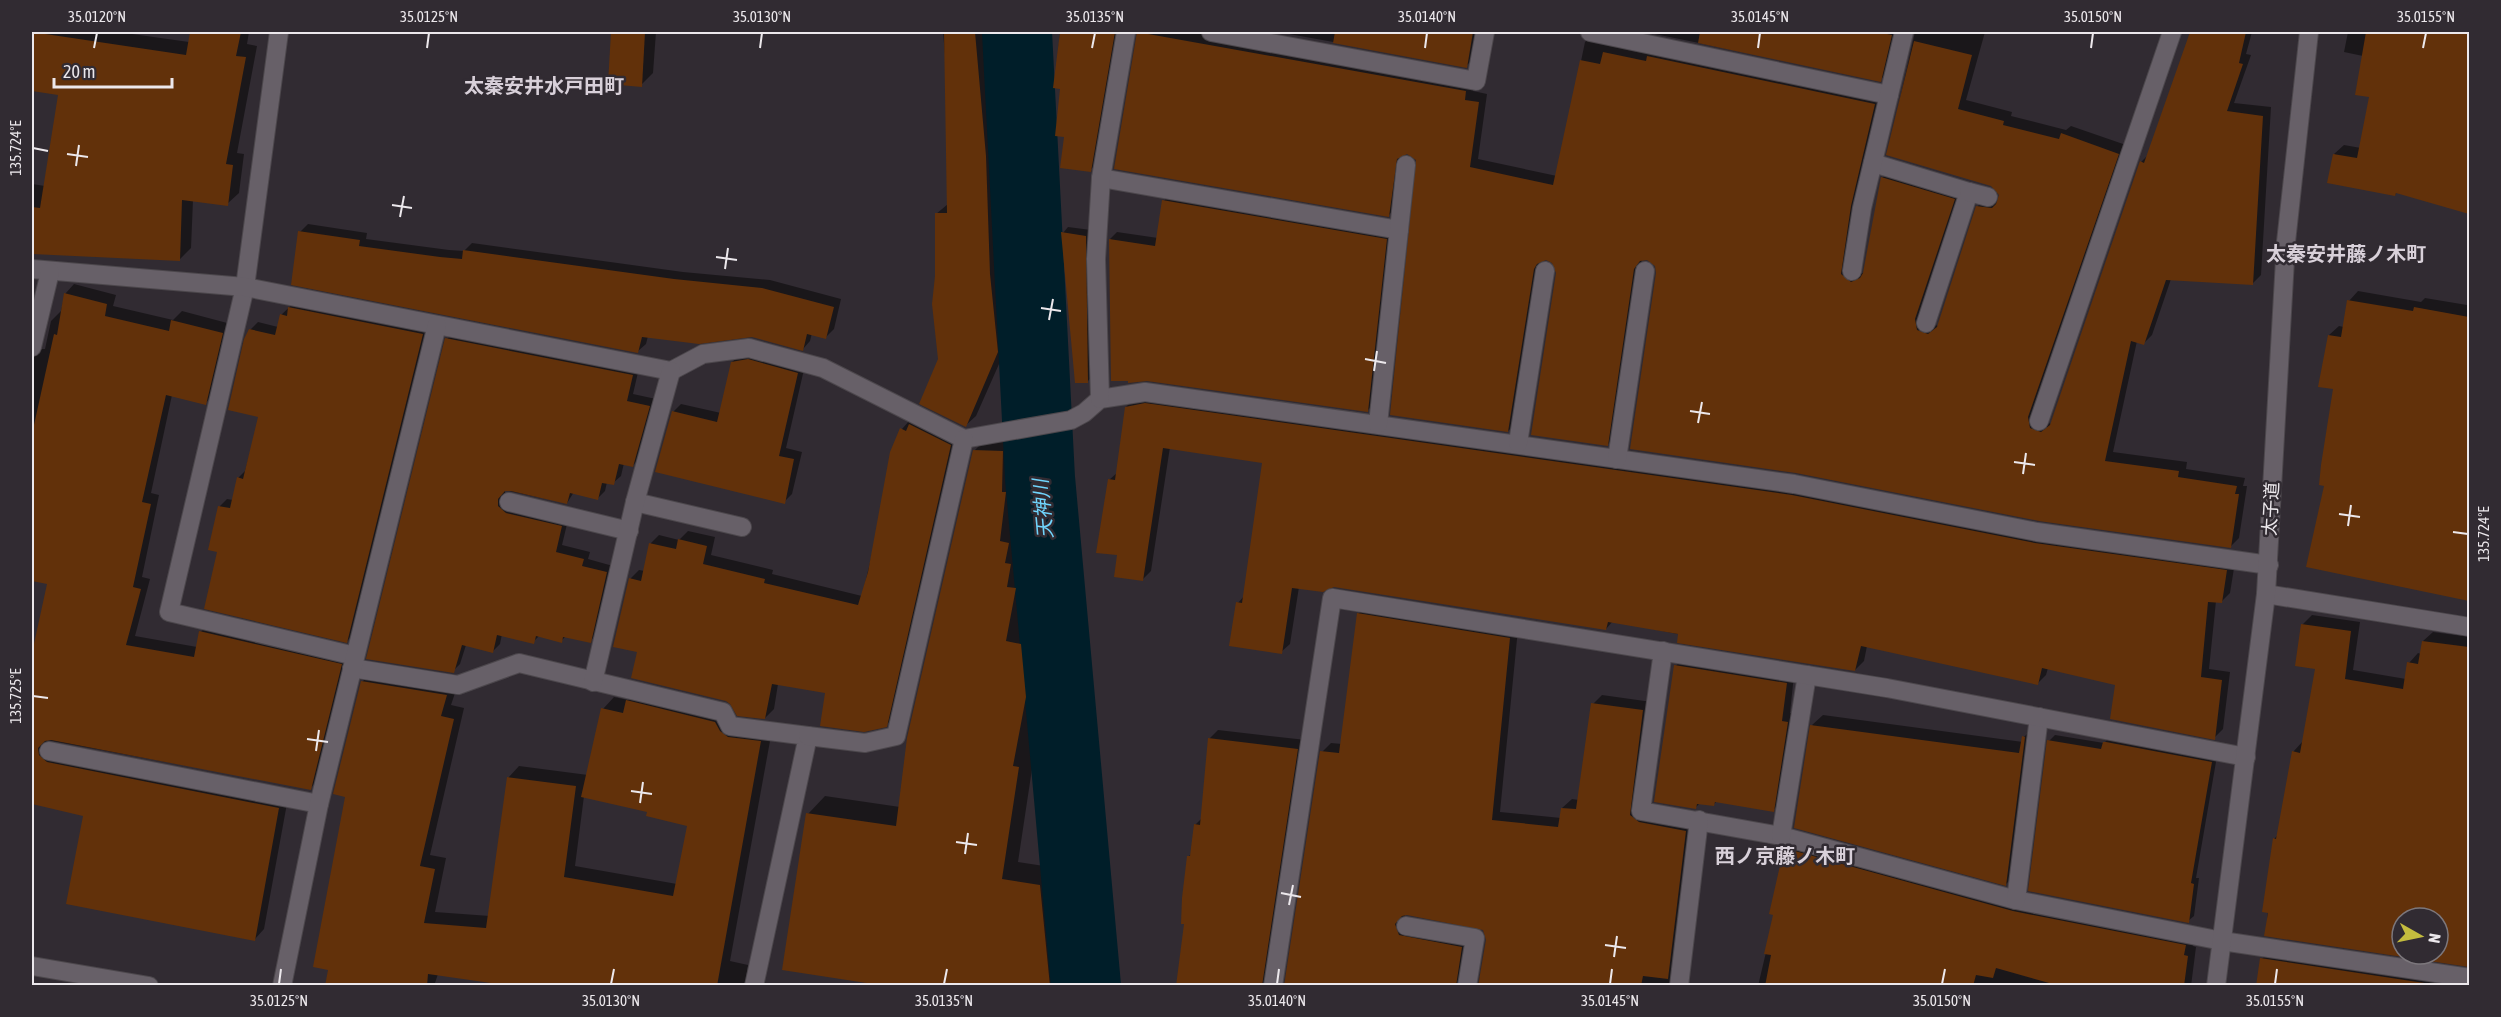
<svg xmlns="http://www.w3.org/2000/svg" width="2501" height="1017" font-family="'Asap Condensed','Noto Sans JP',sans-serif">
  <rect width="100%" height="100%" fill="#312b32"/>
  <g fill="#0007" fill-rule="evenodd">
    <path d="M32,32H118L189,42L191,32H249L247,44L257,46L237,153L244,154L239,193L227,204L193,200L191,248L180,259L32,253V184L45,186L59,93L32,89Z"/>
    <path d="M613,32H656L653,73L641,85L609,83Z"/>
    <path d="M943,32H985L995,146L999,264L1007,346L976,416L966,425L940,359L936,214L948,204L947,77Z"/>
    <path d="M1060,32H1121L1099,162L1090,170L1066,136L1062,88L1055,87Z"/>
    <path d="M1138,32H1214L1474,82L1473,91L1487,94L1478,159L1557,176L1585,42L1594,33L1883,95L1849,265L1860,274L1865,272L1882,178L1891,169L1963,191L1926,321L1938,326L1978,206L1987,197L1999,199L2001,194L1992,185L1888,154L1915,32H1985L1966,100L2012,112L2011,116L2066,130L2071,126L2126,145L2039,419L2051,424L2141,162L2148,155L2192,32H2252L2246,54L2251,55L2234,103L2271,107L2261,275L2252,284L2171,279L2152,335L2143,344L2137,341L2113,452L2187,462L2186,469L2245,478L2243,486H2247L2239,538L2230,547L1658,273L1657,266L1648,258L1642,259L1616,436L1607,445L1558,273L1554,262L1546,258L1542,260L1517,422L1508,431L1414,155L1404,153L1397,206L1389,215Z"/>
    <path d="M1278,32H1480L1475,57L1466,66Z"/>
    <path d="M1645,32H1898L1889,71L1880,80Z"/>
    <path d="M2348,32H2470V212L2397,192L2395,195L2334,154L2344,145L2361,148L2371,96L2363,56L2344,52Z"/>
    <path d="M1171,193L1393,232L1375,403L1367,411L1110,239L1117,232L1158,238L1164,201Z"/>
    <path d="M308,224L367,233L366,239L449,250L464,251L472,243L683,272L770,280L841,299L834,329L826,337L812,333L810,341L803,349L752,336H648L646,344L638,351L300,232Z"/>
    <path d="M1068,227L1091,230L1093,375L1088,381L1063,233Z"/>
    <path d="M74,284L116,295L113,306L173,320L182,311L231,324L215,394L205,403L172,395L151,493L159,495L142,577L150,579L135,636L197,647L201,632L210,622L350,655L320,779L310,788L47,740L50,750L288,798L264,929L255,939L85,815L32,803V659L45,607L48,583L32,579V341L40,349H45L51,321L61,311L65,294Z"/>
    <path d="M2470,290V351L2453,348L2432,432L2470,438V600L2308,566L2326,485L2335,388L2329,335L2339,326L2344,327L2349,301L2358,291L2421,302L2425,298L2467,305Z"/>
    <path d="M297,300L430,327L354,634L347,641L219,551L220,506L227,499L233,500L238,478L245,471L260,416L250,330L258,322L278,327L281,315Z"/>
    <path d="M454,332L639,368L633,394L656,399L639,459L632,466L624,463L621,476L613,483L607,482L605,491L598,498L574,492L567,503L505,490V498L568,520L562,545L590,552L588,559L613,566L597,634L590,641L566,636L561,641L540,635L533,642L502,634L500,644L493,651L466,645L460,664L453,671L447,339Z"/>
    <path d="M741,354L805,365L786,448L802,452L792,494L784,502L673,412L681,404L721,413L732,362Z"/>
    <path d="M1135,398L1801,487L2235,562L2230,593L2222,601H2216L2209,669L2230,672L2223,729L2214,738L2117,684L2048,668L2046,675L2038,683L1867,646L1864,661L1855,670L1613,621L1606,629L1334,585L1299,587L1290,644L1281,652L1238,603L1244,596L1263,462L1170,447L1151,571L1142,580L1118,554L1109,480L1118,472L1126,407Z"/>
    <path d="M910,420L959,436L895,716L886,725L826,692L778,684L774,709L765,718L731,702L639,651L630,579L639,570L645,571L651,543L659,535L679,540L688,531L715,537L711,555L773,570L772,574L862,596L902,429Z"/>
    <path d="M992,433L1020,434L1019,475H1023L1017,524L1026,526L1022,546L1027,547L1024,569L1033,571L1023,624L1038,627L1042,679L1030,749H1035L1018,862L1057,868L1068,986H896L808,814L825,796L900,807L974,451Z"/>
    <path d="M1367,605L1518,629L1500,812L1561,818L1562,808L1572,799L1579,800L1593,704L1602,695L1652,702L1639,805L1695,822L1683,986H1478L1488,940L1484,928L1405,914L1404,920L1470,938L1471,986H1286L1322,752L1331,743L1342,744L1358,614Z"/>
    <path d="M2312,615L2360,622L2353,670L2406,679L2409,663L2418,653L2421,654L2423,641L2433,632L2470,637V965L2266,935L2274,839L2278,835L2293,752L2303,741L2317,667L2302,625ZM2402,918H2438V954H2402Z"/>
    <path d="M1684,657L1794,675L1790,713H1796L1781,802L1773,810L1717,801L1714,804L1700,803L1695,808L1676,666Z"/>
    <path d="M374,670L458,684L451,705L464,708L430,855L446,858L435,912L490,916L508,778L519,766L588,775L603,709L614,697L628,700L639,690L731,720L772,730L730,961L748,965L745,986H523L438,974L434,986H356L347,795L362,682ZM584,796L649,811L689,825L677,884L575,866Z"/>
    <path d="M1823,715L2023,742L2024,737L2035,726L2017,873L2006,884L1812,725Z"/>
    <path d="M1218,730L1306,740L1274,986H1178L1186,923L1189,856L1192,853L1195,825L1202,818L1209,739Z"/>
    <path d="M2055,735L2104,743L2110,737L2217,756L2196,878H2199L2194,916L2188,921L2049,741Z"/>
    <path d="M1794,840L2194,936L2193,946L2196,947L2191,986H1758L1775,914L1785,849Z"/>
    <path d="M2271,949L2470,986H2258L2262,959Z"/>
  </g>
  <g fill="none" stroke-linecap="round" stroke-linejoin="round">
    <path stroke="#001e29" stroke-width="70" d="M1017,32L1040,478L1086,986"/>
  </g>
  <g fill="#62310a" fill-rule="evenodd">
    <path d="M32,32L186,55L190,32H241L236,56L246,57L226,164L233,165L228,206L182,200L180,261L32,254V207L40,208L58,95L32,91Z"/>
    <path d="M611,32H645L642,87L608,84Z"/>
    <path d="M944,32H975L986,156L990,274L998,352L966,427L919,404L938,359L932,304L935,276V213H947Z"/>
    <path d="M1060,32H1115L1091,172L1060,168L1064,137L1055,136L1060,89L1053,88Z"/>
    <path d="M1137,32L1466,91L1465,100L1479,102L1470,167L1553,185L1580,60L1600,64L1603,52L1646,61L1647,56L1875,104L1851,206L1841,274L1851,282L1860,278L1863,273L1881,177L1955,199L1915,319L1917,330L1928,334L1937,327L1976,206L1992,208L1996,204L1999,195L1991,186L1886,155L1914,41L1972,55L1958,109L2004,121L2003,125L2059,139L2061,133L2119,154L2028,417L2030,428L2041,432L2050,425L2140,161L2144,163L2190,32H2246L2239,63L2243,64L2227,111L2263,116L2253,285L2166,280L2144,345L2131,341L2105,461L2179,471L2178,477L2237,486L2235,494H2239L2231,548L2039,521L1796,473L1630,449L1656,273L1655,266L1647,260L1640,261L1634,269L1608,446L1531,435L1556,273L1552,263L1546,260L1537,264L1534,269L1508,432L1390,415L1416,160L1407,154L1397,159L1389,217L1114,169Z"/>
    <path d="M1335,32H1473L1467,68L1333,43Z"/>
    <path d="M1700,32H1877L1892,35L1881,82L1698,43Z"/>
    <path d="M2366,32H2469V214L2396,193L2395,196L2327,183L2333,154L2357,158L2369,97L2355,95Z"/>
    <path d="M1162,200L1387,239L1368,412L1147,381L1128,383V381H1111L1109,239L1155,246Z"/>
    <path d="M298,231L360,240L359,246L440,257L462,259L463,250L674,279L762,288L834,307L826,339L807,334L803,351L752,337L699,344L642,337L638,353L291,285Z"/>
    <path d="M1061,232L1086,236L1088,383H1075Z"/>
    <path d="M64,293L107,304L105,316L169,331L171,320L223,333L206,405L166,395L142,502L151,504L133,587L141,589L126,645L194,657L199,631L342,664L311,790L51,740L45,741L38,748L39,755L47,762L279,808L255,941L66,904L83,816L32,804V653L47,584L32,581V434L54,334L57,335Z"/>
    <path d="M2347,300L2413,311L2414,307L2469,317V601L2306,567L2324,486L2319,485L2321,465L2333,389L2318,387L2328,335L2341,337Z"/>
    <path d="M288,307L423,334L347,643L204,609L217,552L208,550L218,506L230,508L237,477L243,479L258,417L228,410L244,339L249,329L275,335L280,314L287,316Z"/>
    <path d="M445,338L633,375L627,401L650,406L633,467L619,464L614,485L602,483L598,500L570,493L567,504L511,491H505L498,499V506L506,513L562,526L556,552L584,559L582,566L607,572L591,643L563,637L562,643L536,636L534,644L497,635L493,653L462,645L454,673L366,659Z"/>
    <path d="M748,359L798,373L779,456L794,459L785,504L655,472L672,411L717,422L731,362Z"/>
    <path d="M1145,403L1792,495L2035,543L2227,570L2222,603L2208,602L2201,677L2222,680L2215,740L2110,719L2115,685L2042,668L2038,685L1861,646L1855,671L1677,643L1678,634L1608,622L1606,630L1334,587L1323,592L1292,588L1282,654L1229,646L1236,602L1242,603L1262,463L1163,448L1143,581L1114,577L1117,555L1096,553L1108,479L1115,480L1125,407Z"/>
    <path d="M909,424L951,445L887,727L864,732L820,726L825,693L772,684L765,719L737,716L730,704L726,701L631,678L637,652L613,647L629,578L641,581L649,543L676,549L678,539L707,546L703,564L765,579L764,583L858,605L868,572L890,452L900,428L906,431Z"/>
    <path d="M973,450L1003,451L1002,492H1006L1000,541L1009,543L1005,563L1011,564L1007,587L1016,588L1006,641L1021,644L1026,697L1013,766L1019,767L1002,879L1040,885L1050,986H886L782,970L806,813L896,826L907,738Z"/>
    <path d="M1357,613L1510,638L1492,820L1558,827L1561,808L1576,809L1591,703L1643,710L1630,815L1639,822L1686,831L1668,979L1643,976L1641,986H1478L1486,940L1483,930L1407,915L1402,916L1395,924L1399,935L1462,947L1456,986H1284L1320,751L1339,753Z"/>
    <path d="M2301,624L2351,631L2345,679L2403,689L2407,662L2418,664L2422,641L2469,647V967L2264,936L2268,913L2262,912L2273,838L2276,839L2292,751L2300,753L2315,669L2295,666ZM2402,918H2438V954H2402Z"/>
    <path d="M1674,665L1787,683L1782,721L1788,722L1774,812L1715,802L1714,806L1697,804L1696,809L1654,802Z"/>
    <path d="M361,681L447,695L441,716L454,719L420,866L435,869L424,923L486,928L507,777L576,786L564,877L673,896L687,826L646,816L647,812L581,797L601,708L623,713L626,700L715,722L720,731L728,737L761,741L717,986H512L428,974L427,986H325L328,970L313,967L345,797L333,794Z"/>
    <path d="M1810,725L2019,753L2022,736L2025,737L2006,886L1794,828Z"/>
    <path d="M1208,738L1298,749L1262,986H1176L1184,924H1181L1182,898L1187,856H1190L1194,824L1200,825Z"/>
    <path d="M2047,740L2101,749L2103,742H2106L2212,762L2191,883L2194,884L2189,923L2028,891Z"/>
    <path d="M1784,848L2013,911L2186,945L2184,955L2188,956L2184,986H2060L1996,968L1993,978L1976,975L1973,986H1765L1771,955L1764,954L1773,915L1769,914Z"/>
    <path d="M2260,958L2444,986H2256Z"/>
  </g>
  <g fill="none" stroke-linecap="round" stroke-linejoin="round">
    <g stroke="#4c474c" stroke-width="20">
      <g id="minor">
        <path d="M279,32L245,287L169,612L355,656"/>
        <path d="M1211,32L1476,81L1485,32"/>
        <path d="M1590,32L1889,95"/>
        <path d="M1873,163L1969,192L1926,323"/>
        <path d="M1101,178L1399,230"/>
        <path d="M1969,192L1988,197"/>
        <path d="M32,269L245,287L671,371L703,354L749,348L823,368L964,439L1071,420L1084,413L1100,399L1145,392L1794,484L2037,532L2269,565"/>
        <path d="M1852,271L1862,208L1904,32"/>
        <path d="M32,347L50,272"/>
        <path d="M1100,399L1096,259L1101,178L1126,32"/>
        <path d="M2039,421L2172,32"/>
        <path d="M1378,424L1406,165"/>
        <path d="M1518,443L1545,271"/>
        <path d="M1617,459L1645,271"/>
        <path d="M509,502L629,531"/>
        <path d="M635,502L742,527"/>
        <path d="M2266,594L2470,627"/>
        <path d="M1663,651L1641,811L1781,836L2016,900L2222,941L2470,978"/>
        <path d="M352,668L458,685L519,663L723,712L730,726L808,736L754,986"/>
        <path d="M593,682L635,502L671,371"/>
        <path d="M808,736L865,743L896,736L964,439"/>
        <path d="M49,751L319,804"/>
        <path d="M1781,836L1807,675"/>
        <path d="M2016,900L2039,717"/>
        <path d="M1406,926L1475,938L1467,986"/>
        <path d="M32,966L149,986"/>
        <path d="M282,986L319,804L437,325"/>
        <path d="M1273,986L1332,598L1887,688L2246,757"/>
        <path d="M1679,986L1699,820"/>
        <path d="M2216,986L2266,594L2286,242L2309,32"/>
      </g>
    </g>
    <use href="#minor" stroke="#676068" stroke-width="18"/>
  </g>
  <path fill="none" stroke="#ece8ec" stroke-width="2" d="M94,48L97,33M427,48L429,33M760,48L762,33M1092,48L1095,33M1425,48L1427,33M1758,48L1760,33M2091,48L2093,33M2423,48L2426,33M33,148L48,151M67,154L88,157M76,166L79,145M392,205L412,208M400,217L404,196M716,257L737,260M725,269L728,248M1041,308L1061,311M1049,320L1053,299M1365,359L1386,363M1374,371L1377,351M1690,411L1710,414M1698,423L1702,402M2014,462L2035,465M2023,474L2026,453M2339,514L2360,517M2348,526L2351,505M2453,532L2468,534M33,696L48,698M307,739L328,742M316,751L319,730M631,791L652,794M640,803L643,782M956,842L977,845M965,854L968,833M1281,893L1301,897M1289,905L1293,885M1605,945L1626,948M1614,957L1617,936M279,984L281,969M611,984L614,969M944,984L947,969M1277,984L1279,969M1610,984L1612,969M1942,984L1945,969M2275,984L2277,969"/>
  <g text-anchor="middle" stroke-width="5" stroke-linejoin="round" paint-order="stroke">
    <g font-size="18" fill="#ece8ec" stroke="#312b32">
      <text transform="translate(2271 509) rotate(-87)" y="6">太子道</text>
    </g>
    <g font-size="20" font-weight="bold" fill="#d8d0d9" stroke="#312b32">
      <text x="544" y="93">太秦安井水戸田町</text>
      <text x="2346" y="261">太秦安井藤ノ木町</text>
      <text x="1785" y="863">西ノ京藤ノ木町</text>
    </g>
    <g font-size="20" font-style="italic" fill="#70d5fd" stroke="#312b32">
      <text transform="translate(1043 509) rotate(-95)" y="7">天神川</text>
    </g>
  </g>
  <rect width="2501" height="1017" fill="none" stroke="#312b32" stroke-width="66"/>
  <g transform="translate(2420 936) rotate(99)"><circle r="28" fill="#312b32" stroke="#7c777c" stroke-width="1.5"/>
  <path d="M0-4.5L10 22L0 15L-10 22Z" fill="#c4bc3e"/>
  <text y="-9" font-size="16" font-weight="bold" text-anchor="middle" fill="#ece8ec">N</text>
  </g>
  <path d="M54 78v9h118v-9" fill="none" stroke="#ece8ec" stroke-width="3"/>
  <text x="63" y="78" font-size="18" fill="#ece8ec" stroke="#312b32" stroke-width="4.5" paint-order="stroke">20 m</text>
  <rect x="33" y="33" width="2435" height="951" fill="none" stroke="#ece8ec" stroke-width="2"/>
  <g font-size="15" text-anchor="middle" fill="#ece8ec">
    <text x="97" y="22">35.0120°N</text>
    <text x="429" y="22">35.0125°N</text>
    <text x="762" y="22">35.0130°N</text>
    <text x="1095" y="22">35.0135°N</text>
    <text x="1427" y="22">35.0140°N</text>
    <text x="1760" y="22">35.0145°N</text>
    <text x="2093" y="22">35.0150°N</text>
    <text x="2426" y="22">35.0155°N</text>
    <text transform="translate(16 148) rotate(-90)" y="5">135.724°E</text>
    <text transform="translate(2484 534) rotate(-90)" y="5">135.724°E</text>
    <text transform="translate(16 696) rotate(-90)" y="5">135.725°E</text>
    <text x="279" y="1006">35.0125°N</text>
    <text x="611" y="1006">35.0130°N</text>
    <text x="944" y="1006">35.0135°N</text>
    <text x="1277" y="1006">35.0140°N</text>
    <text x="1610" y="1006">35.0145°N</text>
    <text x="1942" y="1006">35.0150°N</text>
    <text x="2275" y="1006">35.0155°N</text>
  </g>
</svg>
